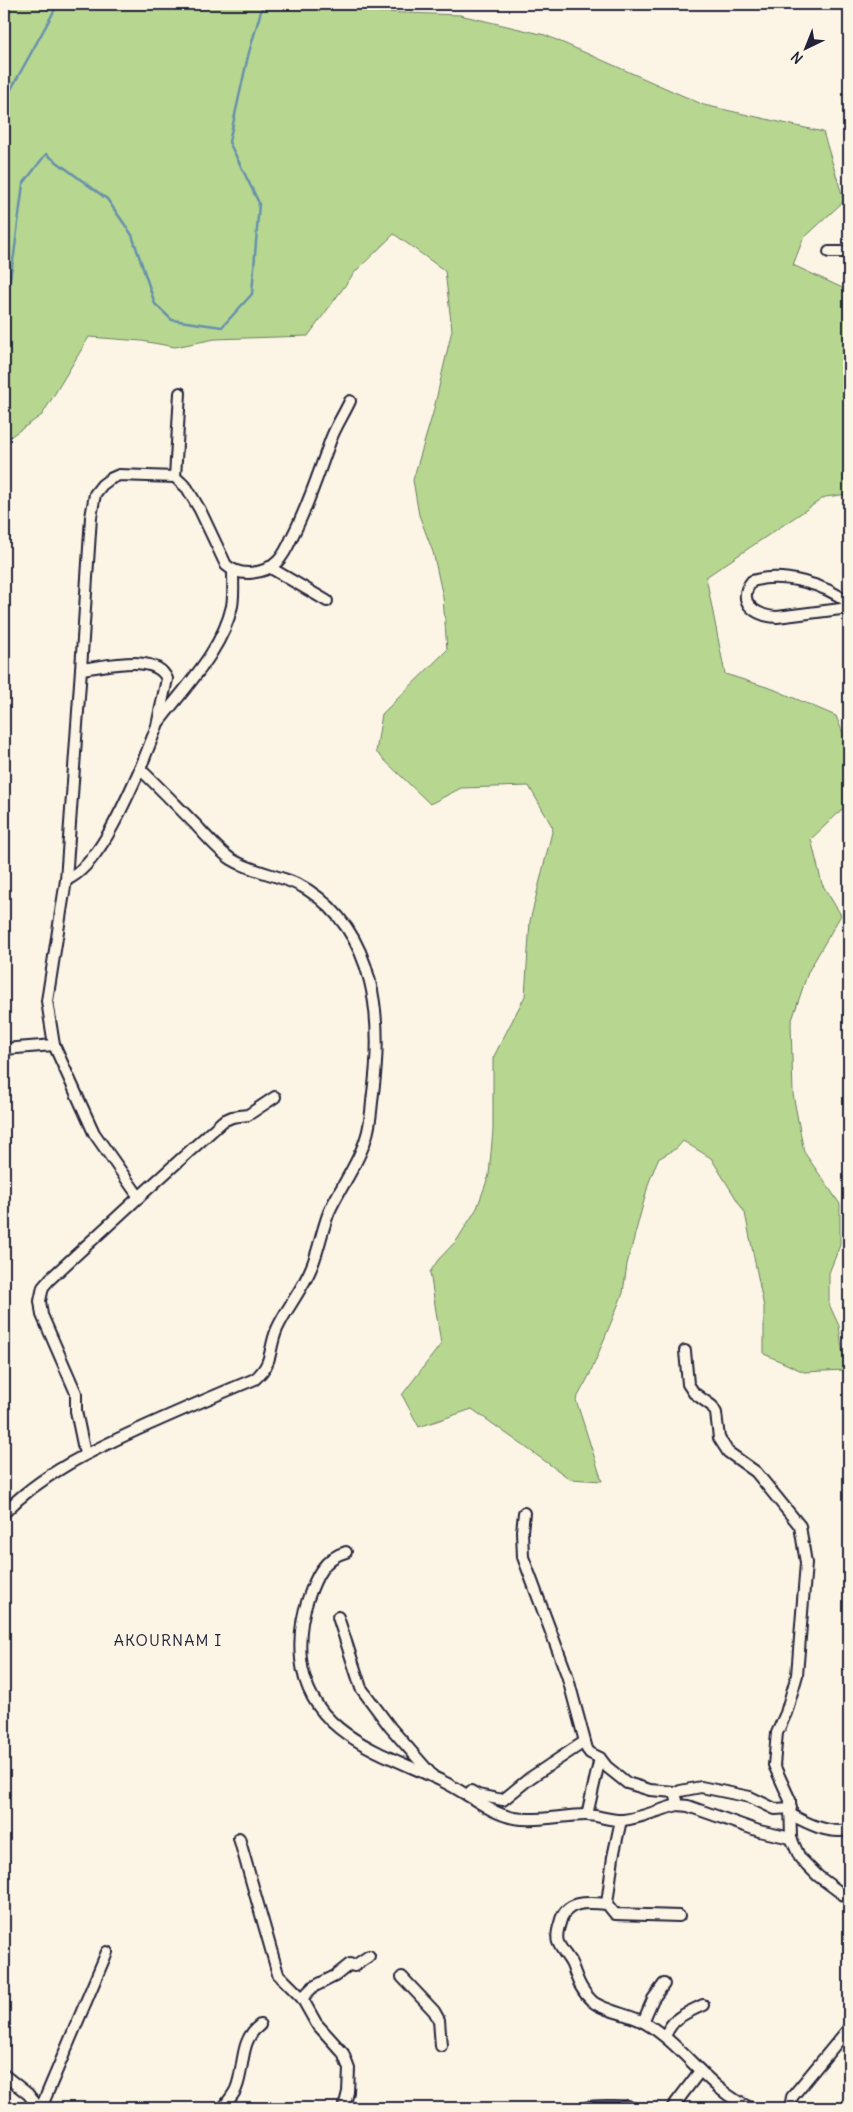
<svg xmlns="http://www.w3.org/2000/svg" width="853" height="2112" font-family="Delius,sans-serif">
  <rect width="100%" height="100%" fill="#fcf5e5"/>
  <filter id="ink" filterUnits="userSpaceOnUse"><feTurbulence type="fractalNoise" baseFrequency=".02" numOctaves="2"/><feDisplacementMap in="SourceGraphic" scale="10" xChannelSelector="R" yChannelSelector="G"/><feConvolveMatrix kernelMatrix="1 2 1 2 8 2 1 2 1" color-interpolation-filters="sRGB"/></filter>
  <g filter="url(#ink)">
    <path fill="#b7d790" stroke="#6c7c66" d="M4,4H342L378,12L460,15L545,35L704,105L823,132L844,201L803,239L793,265L849,291V494L825,497L706,577L725,674L773,689L836,716L849,748V803L811,839L822,884L841,915L808,972L791,1023L793,1094L804,1152L840,1204V1245L829,1273V1304L839,1326L845,1370L804,1372L764,1354V1307L745,1213L711,1158L683,1141L677,1148L658,1159L649,1182L627,1264L623,1293L590,1374L576,1400L602,1481L570,1479L472,1409L419,1427L402,1395L441,1344L430,1272L438,1260L457,1240L477,1208L489,1175L493,1130V1058L525,996L530,921L553,828L529,786L461,788L430,804L376,752L382,714L447,650L443,597L433,552L419,515L413,480L433,413L452,330L445,271L394,234L355,272L308,336L215,339L175,347L142,341L89,337L42,415L4,441Z"/>
    <g fill="none" stroke-linecap="round" stroke-linejoin="round">
      <g stroke="#6790ac" stroke-width="2.5">
        <path d="M4,102L58,4"/>
        <path d="M4,312L14,255L23,184L46,154L107,199L132,235L155,304L172,320L222,327L252,294L259,203L229,142L248,56L263,4"/>
      </g>
      <g stroke="#22223b" stroke-width="14">
        <g id="minor">
          <path d="M829,252H849"/>
          <path d="M175,477L180,393"/>
          <path d="M269,567L327,601"/>
          <path d="M849,603C825,584 782,572 752,581C735,602 756,616 777,617L849,608"/>
          <path d="M81,669L66,880L47,1001L54,1045L94,1133L139,1197L50,1279L43,1287L40,1301L42,1315L76,1393V1411L85,1454"/>
          <path d="M158,723C185,687 222,651 232,606C234,595 233,583 233,571"/>
          <path d="M66,880C98,867 126,800 140,769"/>
          <path d="M4,1049L54,1045"/>
          <path d="M139,1197L223,1121L232,1117L248,1115L275,1097"/>
          <path d="M685,1351L688,1384L694,1393L712,1406L716,1413L719,1438L728,1452L756,1472L800,1526L806,1563L797,1675L786,1713L777,1733L774,1765L790,1800L791,1838L800,1858L818,1876L849,1899"/>
          <path d="M4,1513C41,1474 91,1451 139,1429C177,1412 216,1395 255,1379C274,1362 268,1350 277,1329C287,1307 303,1289 312,1266C319,1249 322,1230 329,1212C340,1187 358,1165 366,1138C371,1124 371,1108 373,1093C383,1020 376,934 308,890C285,875 255,874 231,859C218,850 207,837 196,825C177,806 159,787 140,769L157,726L167,679C156,652 104,667 81,669L91,517L95,494L102,485L110,479L119,475L175,477L187,488L200,510L226,565C239,577 264,575 278,561C285,554 289,544 293,535C309,504 319,471 331,439C336,426 344,414 350,401"/>
          <path d="M524,1513L522,1531L523,1557L567,1675L587,1749L590,1753L600,1758L607,1767L627,1783L650,1790L675,1792L678,1805L688,1806L759,1831L791,1838"/>
          <path d="M346,1552C323,1558 315,1579 308,1599C301,1619 299,1638 301,1659C309,1736 385,1753 444,1782C467,1793 489,1813 514,1818C539,1822 562,1815 586,1815C598,1815 611,1821 623,1820C642,1818 660,1809 678,1805"/>
          <path d="M338,1617L361,1688L390,1727L432,1775"/>
          <path d="M471,1791L478,1795L503,1800L530,1778L584,1742"/>
          <path d="M675,1792L701,1787L750,1797L775,1809L791,1808"/>
          <path d="M790,1814C808,1824 828,1834 849,1830"/>
          <path d="M587,1815L600,1758"/>
          <path d="M621,1820L613,1857L607,1904L615,1914L679,1916"/>
          <path d="M239,1838L278,1974L302,1998L316,2023L343,2053L349,2069L348,2092L344,2108"/>
          <path d="M607,1904C588,1902 565,1900 560,1923C558,1929 556,1936 558,1942C562,1952 568,1956 572,1965C577,1978 580,1990 592,2001C603,2011 630,2014 645,2023C685,2046 708,2090 751,2108"/>
          <path d="M402,1977L434,2011L439,2020L441,2046"/>
          <path d="M302,1998L313,1987L335,1976L350,1964L354,1966L369,1956"/>
          <path d="M643,2022L653,1999L664,1984"/>
          <path d="M665,2036C674,2016 685,2014 703,2005"/>
          <path d="M4,2075L28,2094L39,2108"/>
          <path d="M41,2108L107,1952"/>
          <path d="M223,2108C227,2102 233,2096 236,2089C245,2068 239,2040 260,2025"/>
          <path d="M585,2108C600,2104 613,2107 628,2106L631,2108"/>
          <path d="M672,2108L700,2071"/>
          <path d="M790,2108L792,2097L849,2028"/>
        </g>
      </g>
      <use href="#minor" stroke="#fcf5e5" stroke-width="10"/>
    </g>
  </g>
  <g text-anchor="middle" stroke-width="5" stroke-linejoin="round" paint-order="stroke">
    <g font-size="16" letter-spacing="1" fill="#22223b" stroke="#fcf5e5">
      <text x="168" y="1646">AKOURNAM I</text>
    </g>
  </g>
  <rect width="853" height="2112" fill="none" stroke="#fcf5e5" stroke-width="20"/>
  <rect x="10" y="10" width="833" height="2092" fill="none" stroke="#22223b" stroke-width="2" filter="url(#ink)"/>
  <g transform="translate(806 48) rotate(223)" stroke="#fcf5e5" stroke-width="4" paint-order="stroke">
  <path d="M0-4L9 19L0 12L-9 19Z" fill="#22223b"/>
  <text y="-8" font-size="14" font-weight="bold" text-anchor="middle" fill="#22223b">N</text>
  </g>
</svg>
